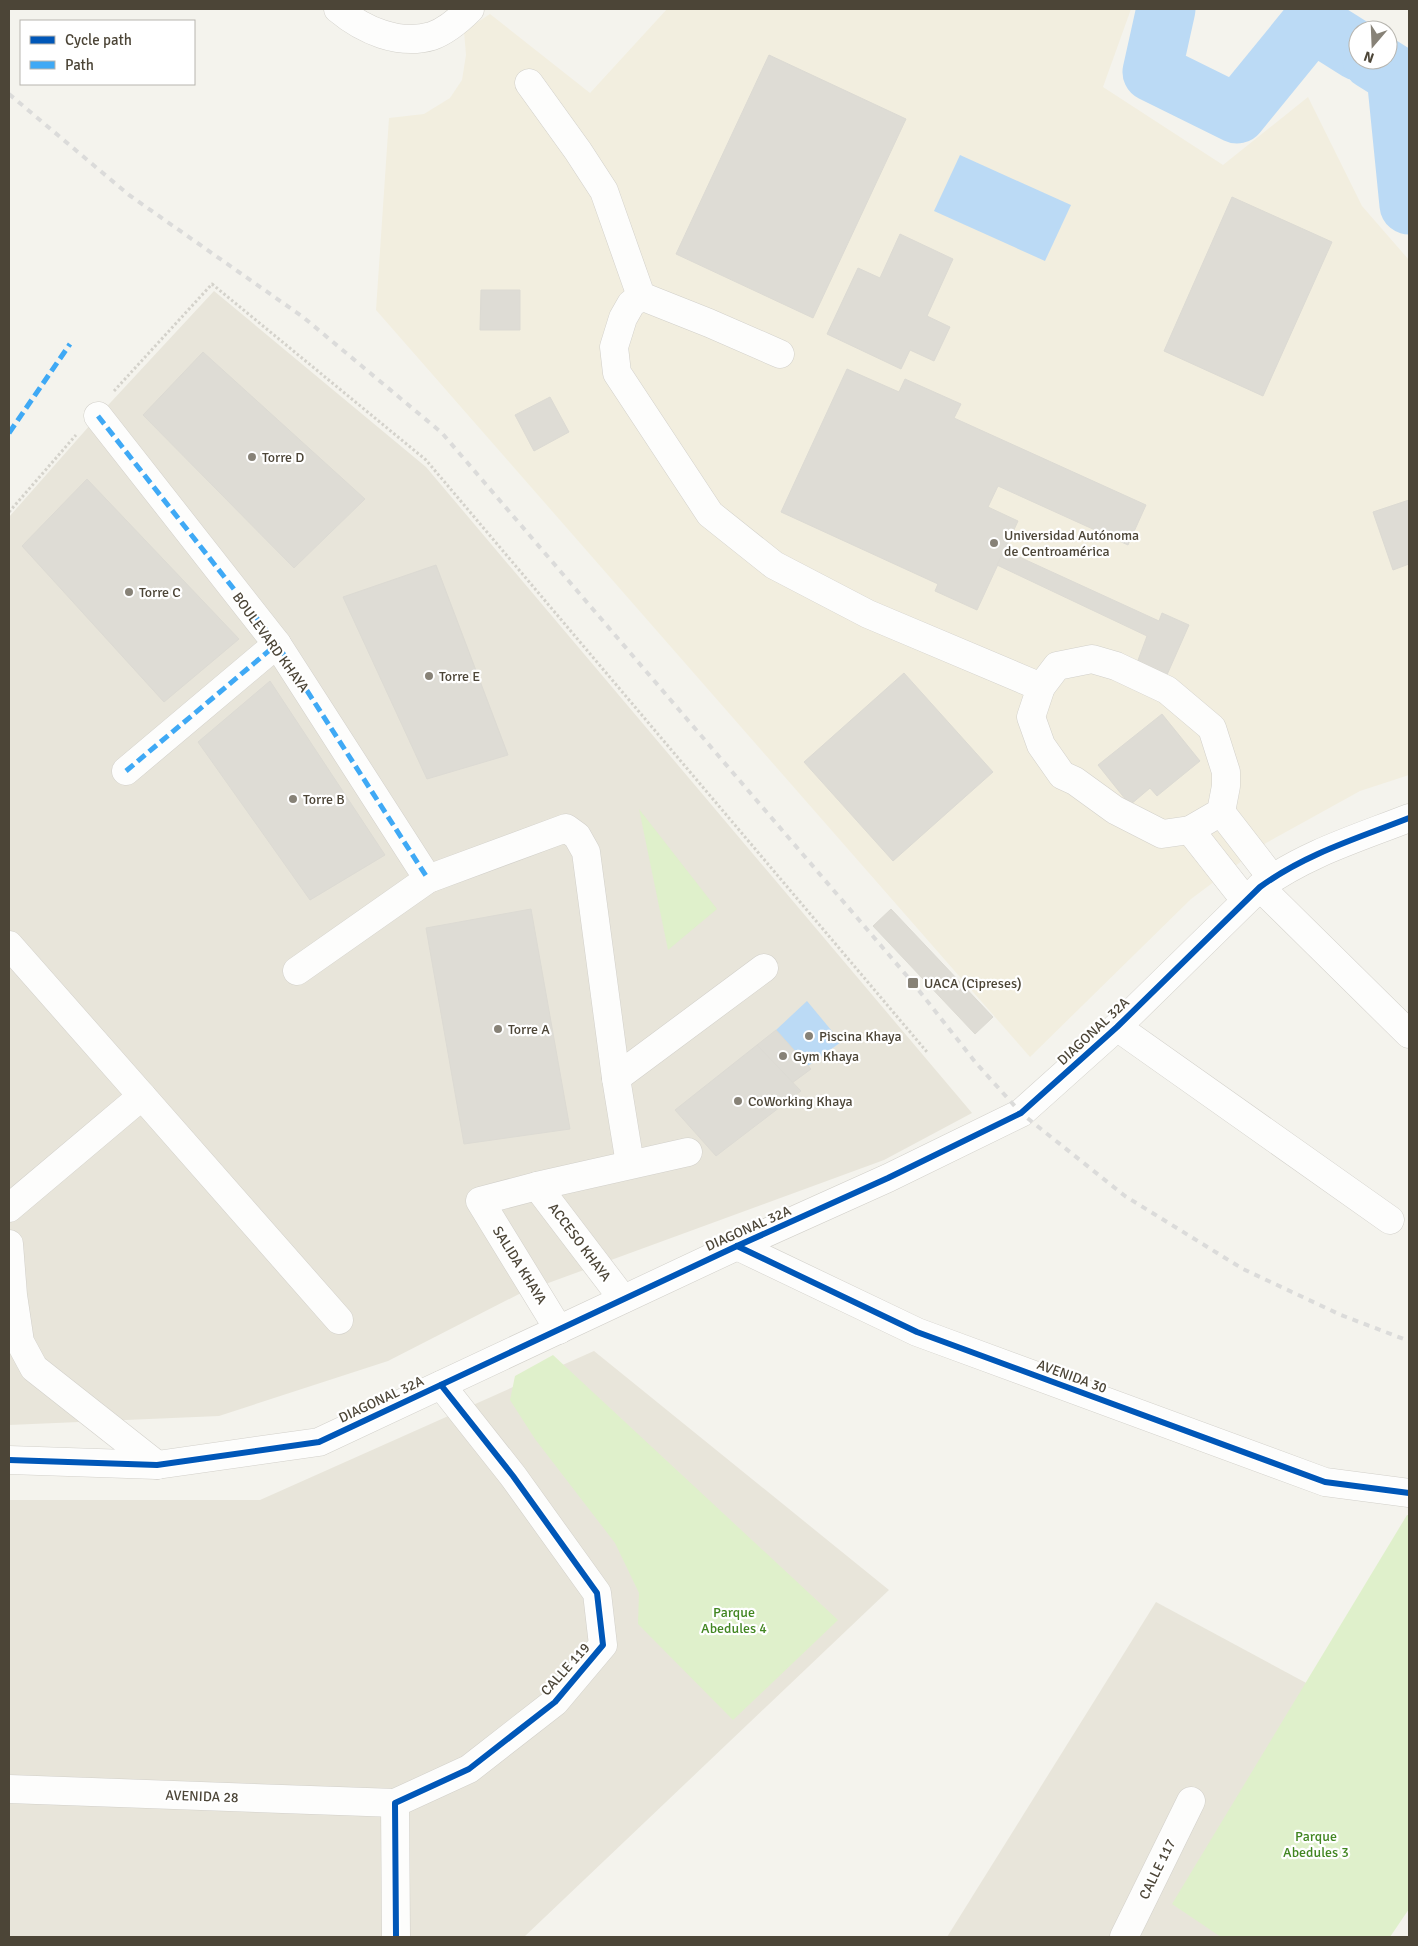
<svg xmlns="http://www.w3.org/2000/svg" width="1418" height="1946" font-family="Signika,sans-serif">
  <rect width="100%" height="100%" fill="#f4f3ed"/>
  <g fill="#e8e5da">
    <path d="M214,291L426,467L972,1113L884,1160L521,1293L388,1361L219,1416L9,1425V517L98,416Z"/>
    <path d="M594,1351L889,1590L524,1937H9V1500H260Z"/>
    <path d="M1156,1602L1390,1728L1319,1937H947Z"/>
  </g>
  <path fill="#f2eedf" d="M667,9H1131L1103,87L1223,165L1308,97L1362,206L1409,260V775L1360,791L1266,843L1191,899L1030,1057L376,310L389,118L424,114L450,98L462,80L466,55L464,31L490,14L590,93Z"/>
  <g fill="#dff0cb">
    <path d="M639,809L717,909L668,950Z"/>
    <path d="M553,1355L838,1620L733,1720L638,1624L639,1593L615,1543L535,1439L510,1400L515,1376Z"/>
    <path d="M1407,1515H1409V1909L1390,1937H1221L1172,1904Z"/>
  </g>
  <g fill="#bbdaf5">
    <path d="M960,155L1071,205L1045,261L934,211Z"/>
    <path d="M807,1001L841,1042L808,1066L776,1030Z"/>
  </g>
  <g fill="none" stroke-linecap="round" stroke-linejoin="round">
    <g stroke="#bbdaf5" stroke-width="59">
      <path d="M1166,9L1152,72L1237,114L1312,22L1358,51"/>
      <path d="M1372,60L1396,75L1409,205"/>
    </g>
  </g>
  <g fill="#dedcd5" stroke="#dcdad3">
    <path d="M769,55L906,119L813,318L676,254Z"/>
    <path d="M1232,197L1332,242L1263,396L1164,351Z"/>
    <path d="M900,234L953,259L927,316L950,327L934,361L910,350L901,369L827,334L858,268L880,278Z"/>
    <path d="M481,290H520V330H480Z"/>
    <path d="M203,352L365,499L294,568L143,415Z"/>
    <path d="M847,369L899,392L905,379L961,404L954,418L1146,505L1128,545L998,486L988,507L1018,521L977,610L935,591L938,584L781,512Z"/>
    <path d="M550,397L569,432L534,451L515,415Z"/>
    <path d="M87,479L239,639L164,702L22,546Z"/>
    <path d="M1409,500V564L1393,570L1373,512Z"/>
    <path d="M1004,550L1159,621L1162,613L1189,625L1166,677L1137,663L1147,636L997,565Z"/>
    <path d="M436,565L508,755L427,779L343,597Z"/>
    <path d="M904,673L993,772L893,861L804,762Z"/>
    <path d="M270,681L385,855L310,900L198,742Z"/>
    <path d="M1162,714L1200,761L1157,796L1150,788L1130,805L1098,765Z"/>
    <path d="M531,909L570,1129L464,1144L426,928Z"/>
    <path d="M891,909L993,1017L975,1034L873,926Z"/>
    <path d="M776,1030L811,1069L792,1083L757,1045Z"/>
    <path d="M757,1045L801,1091L716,1156L675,1110Z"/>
  </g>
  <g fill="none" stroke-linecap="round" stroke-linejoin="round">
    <g stroke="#d2d0ca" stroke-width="29">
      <g id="minor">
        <path d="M338,9C363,30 399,46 432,36C446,31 460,19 470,9"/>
        <path d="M529,83L578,151L604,191L641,296"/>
        <path d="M780,354L709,323L641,296L631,304L623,318L614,347L617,373L710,514L774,565L868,614L1041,687"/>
        <path d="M98,416L277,644L428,879"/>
        <path d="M126,771L277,644"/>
        <path d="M1221,812L1190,830L1162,834L1115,810L1075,781L1062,775L1041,745L1031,717L1041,687L1057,666L1092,659L1116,666L1167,690L1212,728L1226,772V786L1221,812L1272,878"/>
        <path d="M1190,830L1245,900"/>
        <path d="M1260,887L1409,1034"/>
        <path d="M9,945L142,1096L9,1208"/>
        <path d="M297,971L428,879L566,828L577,836L586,852L616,1078L630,1164"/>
        <path d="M1117,1027L1390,1220"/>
        <path d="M616,1078L764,968"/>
        <path d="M142,1096L339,1320"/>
        <path d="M537,1186L623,1299"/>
        <path d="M9,1244L13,1295L20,1342L34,1368L157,1465"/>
        <path d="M737,1246L917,1332L1325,1482L1409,1493"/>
        <path d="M559,1330L480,1201L537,1186L688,1152"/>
        <path d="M9,1460L157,1465L319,1442L737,1246L888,1178L1021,1113L1117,1027L1260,887C1305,854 1358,838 1409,818"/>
        <path d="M9,1789L395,1803"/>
        <path d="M396,1937L395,1803L469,1769L555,1702L603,1645L597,1593L513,1476L441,1385"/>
        <path d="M1124,1937L1191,1801"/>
      </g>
    </g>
    <g stroke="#d4d2cb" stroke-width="3" stroke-dasharray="2.5 2.5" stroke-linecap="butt">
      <path d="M114,391L212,284L426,460L927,1052"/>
      <path d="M9,512L76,435"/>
    </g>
    <use href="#minor" stroke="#fdfdfc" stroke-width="28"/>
    <path stroke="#dbdbda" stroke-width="4" stroke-dasharray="6 6" stroke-linecap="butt" d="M9,94L129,195L303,317L442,433L913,983L976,1063L1021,1113L1125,1196L1243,1269L1341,1315L1409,1341"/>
    <g stroke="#3fa9f5" stroke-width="5" stroke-dasharray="10 5" stroke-linecap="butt">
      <path d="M98,416L277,644L428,879"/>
      <path d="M9,433L70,344"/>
      <path d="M126,771L277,644"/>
    </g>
    <g stroke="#fff" stroke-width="9">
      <g id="cycleway">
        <path d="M737,1246L917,1332L1325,1482L1409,1493"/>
        <path d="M9,1460L157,1465L319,1442L737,1246L888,1178L1021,1113L1117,1027L1260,887C1305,854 1358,838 1409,818"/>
        <path d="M396,1937L395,1803L469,1769L555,1702L603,1645L597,1593L513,1476L441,1385"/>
      </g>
    </g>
    <use href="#cycleway" stroke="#0057b8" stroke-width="6"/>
  </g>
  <g fill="#878277" stroke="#fff" stroke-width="2">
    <circle cx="252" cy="457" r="5"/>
    <circle cx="994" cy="543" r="5"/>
    <circle cx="129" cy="592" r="5"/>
    <circle cx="429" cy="676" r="5"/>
    <circle cx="293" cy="799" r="5"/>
    <rect x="907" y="977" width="12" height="12" rx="2.5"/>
    <circle cx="498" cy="1029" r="5"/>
    <circle cx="809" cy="1036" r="5"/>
    <circle cx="783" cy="1056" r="5"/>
    <circle cx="738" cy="1101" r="5"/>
  </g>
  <g text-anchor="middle" stroke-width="4.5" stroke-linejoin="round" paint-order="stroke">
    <g font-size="14" fill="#4c4537" stroke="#fff" text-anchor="start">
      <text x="262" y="462">Torre D</text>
      <text x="1004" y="540">Universidad Autónoma<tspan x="1004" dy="16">de Centroamérica</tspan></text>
      <text x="139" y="597">Torre C</text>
      <text x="439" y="681">Torre E</text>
      <text x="303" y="804">Torre B</text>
      <text x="924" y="988">UACA (Cipreses)</text>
      <text x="508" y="1034">Torre A</text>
      <text x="819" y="1041">Piscina Khaya</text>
      <text x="793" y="1061">Gym Khaya</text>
      <text x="748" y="1106">CoWorking Khaya</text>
    </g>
    <g font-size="14" fill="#4c4537" stroke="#fff">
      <text transform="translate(271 642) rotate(54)" y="5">BOULEVARD KHAYA</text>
      <text transform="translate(1093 1031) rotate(-43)" y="5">DIAGONAL 32A</text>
      <text transform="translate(748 1228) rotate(-24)" y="5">DIAGONAL 32A</text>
      <text transform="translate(580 1242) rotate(53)" y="5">ACCESO KHAYA</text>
      <text transform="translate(520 1265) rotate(58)" y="5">SALIDA KHAYA</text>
      <text transform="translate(1072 1376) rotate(20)" y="5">AVENIDA 30</text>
      <text transform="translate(381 1399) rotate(-25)" y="5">DIAGONAL 32A</text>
      <text transform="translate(565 1669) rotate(-48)" y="5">CALLE 119</text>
      <text transform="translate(202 1796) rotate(2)" y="5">AVENIDA 28</text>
      <text transform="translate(1157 1869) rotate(-64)" y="5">CALLE 117</text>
    </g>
    <g font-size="14" fill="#428622" stroke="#fff">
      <text x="734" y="1617">Parque<tspan x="734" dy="16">Abedules 4</tspan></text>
      <text x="1316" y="1841">Parque<tspan x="1316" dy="16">Abedules 3</tspan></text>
    </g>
  </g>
  <rect width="1418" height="1946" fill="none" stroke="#4c4537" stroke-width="20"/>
  <rect x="20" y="20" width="175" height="65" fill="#ffffff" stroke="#b7b5af"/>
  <rect x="30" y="36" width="25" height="8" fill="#0057b8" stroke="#b7b5af"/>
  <text x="65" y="45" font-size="15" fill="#4c4537">Cycle path</text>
  <rect x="30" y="61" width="25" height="8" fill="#3fa9f5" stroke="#b7b5af"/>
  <text x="65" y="70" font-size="15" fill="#4c4537">Path</text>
  <g transform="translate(1373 45) rotate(199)"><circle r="24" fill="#ffffff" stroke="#b7b5af"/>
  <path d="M0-4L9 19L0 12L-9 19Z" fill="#878277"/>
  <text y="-8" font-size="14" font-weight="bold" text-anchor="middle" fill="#4c4537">N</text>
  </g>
</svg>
